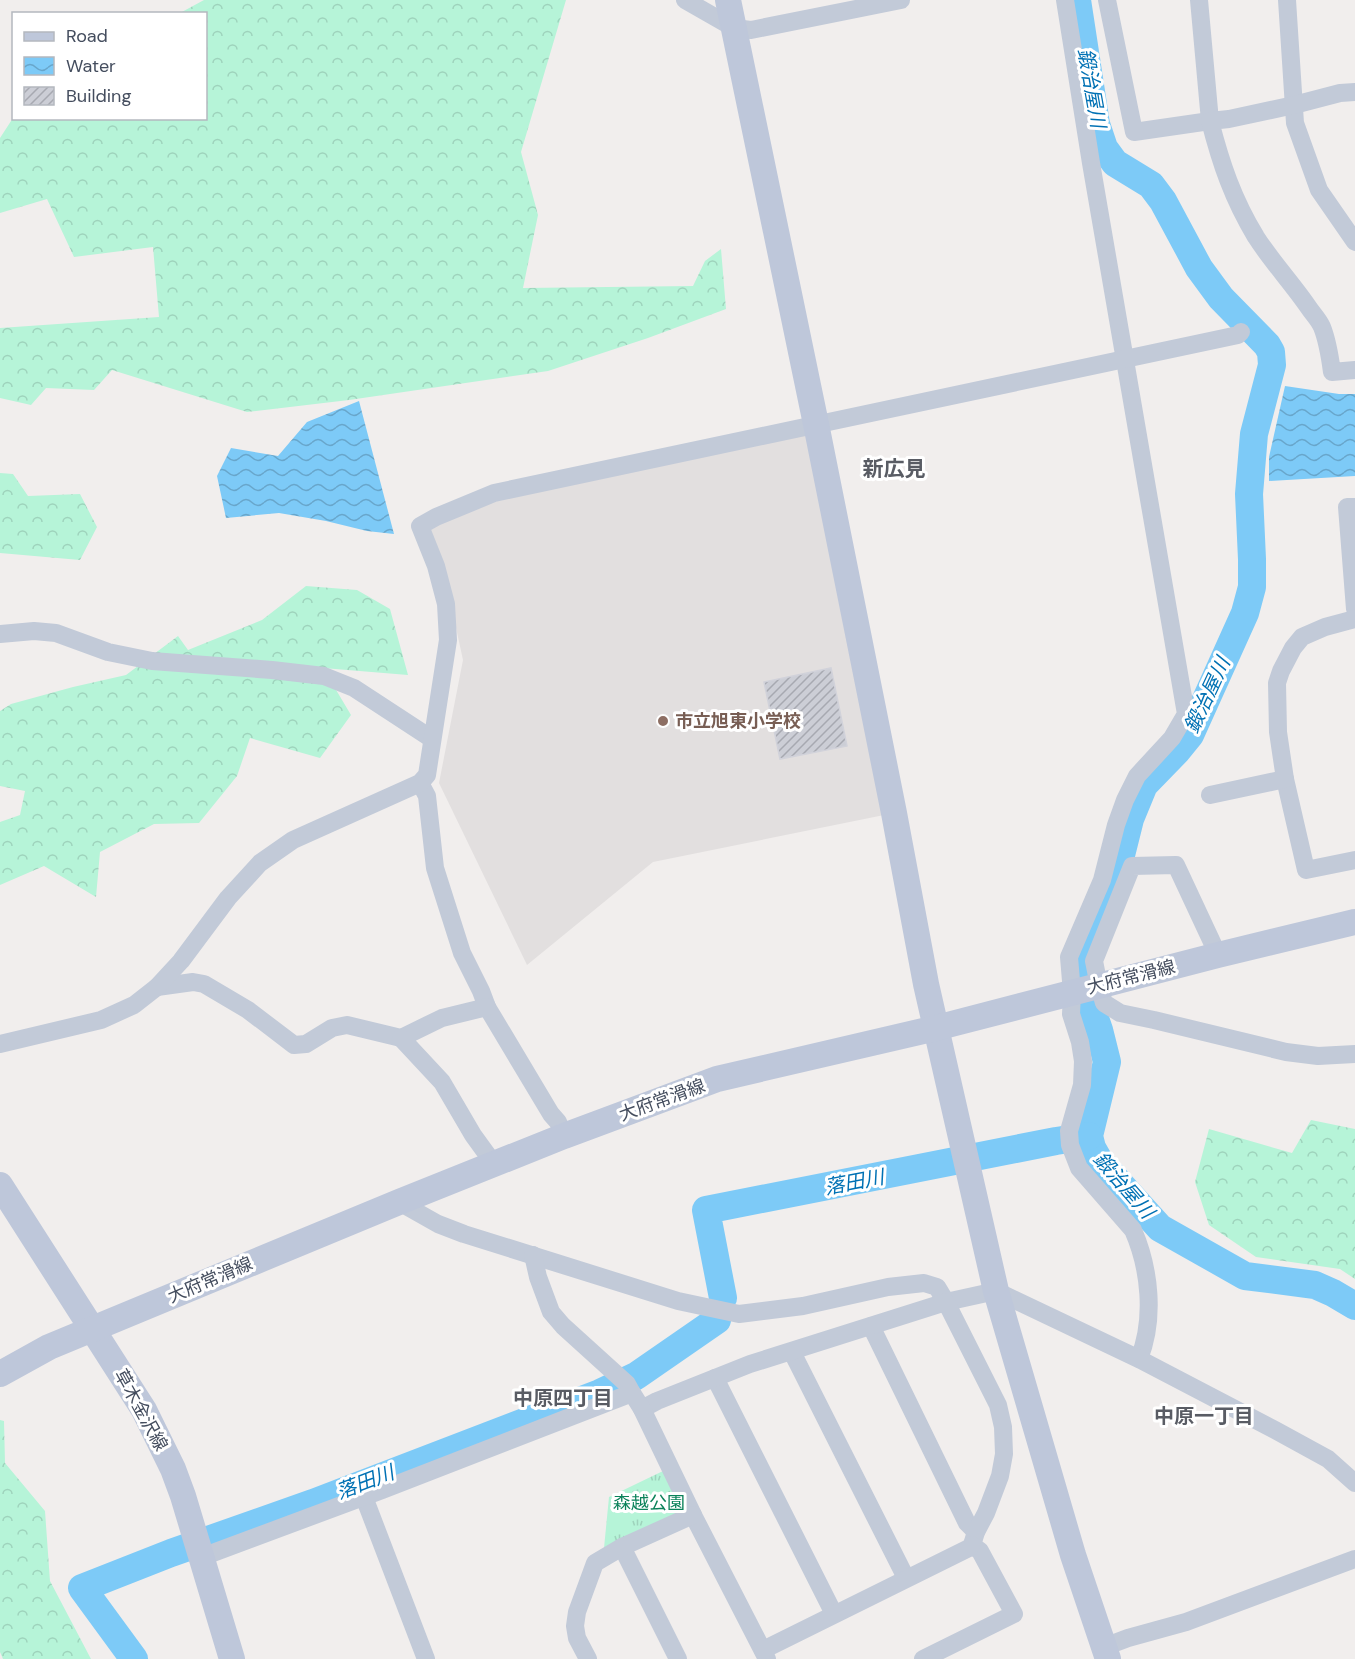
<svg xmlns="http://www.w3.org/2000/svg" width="1355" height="1659" font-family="'DM Sans','Noto Sans JP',sans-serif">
  <defs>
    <pattern id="forest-crowns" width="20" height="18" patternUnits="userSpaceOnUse" patternTransform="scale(1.5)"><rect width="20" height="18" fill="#b6f4d8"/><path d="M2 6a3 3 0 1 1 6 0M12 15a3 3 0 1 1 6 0" fill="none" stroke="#9ed3bc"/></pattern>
    <pattern id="park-tufts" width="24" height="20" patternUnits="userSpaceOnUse" patternTransform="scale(1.5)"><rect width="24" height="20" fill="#b6f4d8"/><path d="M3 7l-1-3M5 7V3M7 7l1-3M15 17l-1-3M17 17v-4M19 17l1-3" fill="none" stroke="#9ed3bc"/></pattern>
    <pattern id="water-waves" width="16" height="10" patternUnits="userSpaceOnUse" patternTransform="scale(1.5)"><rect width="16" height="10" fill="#7dcaf7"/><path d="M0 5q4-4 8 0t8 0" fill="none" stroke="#68a6cb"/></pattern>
    <pattern id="building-hatch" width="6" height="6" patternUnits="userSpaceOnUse" patternTransform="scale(1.5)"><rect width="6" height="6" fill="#ccced6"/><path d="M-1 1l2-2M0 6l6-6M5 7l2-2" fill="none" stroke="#a7a9b1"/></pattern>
  </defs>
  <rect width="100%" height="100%" fill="#f1eeed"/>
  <path fill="#e2dfdf" d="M816,424L894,813L653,862L527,965L439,783L463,660L443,568L428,532L433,526L495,498Z"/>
  <g fill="url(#forest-crowns)">
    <path d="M204,0H566L521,152L538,215L523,288L693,286L705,261L721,249L726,309L648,338L548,371L349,400L247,412L112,370L94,390L46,388L31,405L0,398V328L159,317L153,247L74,257L47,199L0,213V138L13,118H206V14L180,13Z"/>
    <path d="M0,473L13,474L28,496L80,494L97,527L80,560L0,553Z"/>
    <path d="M306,586L357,590L390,609L408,675L323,668L351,715L320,758L250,738L237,776L199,823L154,824L100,852L96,897L44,866L0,885V822L20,815L25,791L0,786V711L11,704L73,687L126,675L178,636L188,650L262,620Z"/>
    <path d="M1311,1120L1355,1129V1279L1340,1269L1256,1257L1209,1225L1195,1182L1209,1129L1292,1153Z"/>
    <path d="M0,1420L4,1421L5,1463L45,1511L50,1581L91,1659H3L0,1652Z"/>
  </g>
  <path fill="url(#park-tufts)" d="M663,1471L680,1502L676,1514L604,1548L609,1497Z"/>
  <g fill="url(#water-waves)">
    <path d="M1285,386L1339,394H1355V476L1269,481V457Z"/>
    <path d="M359,401L394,534L367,531L326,521L279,513L226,518L217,476L231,448L278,456L307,422Z"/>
  </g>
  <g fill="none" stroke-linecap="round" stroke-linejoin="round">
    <g stroke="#7dcaf7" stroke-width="28">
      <path d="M1077,0L1096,124L1104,148L1115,163L1151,185L1163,201L1199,268L1221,298L1267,345L1271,352L1272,365L1254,434L1249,494L1252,559V587L1245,613L1190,735L1177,751L1144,785L1130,819L1117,871L1083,951L1084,974L1088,998L1099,1030L1107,1062L1089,1136L1092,1148L1100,1162L1160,1228L1245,1276L1315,1285L1333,1293L1355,1306"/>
      <path d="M723,1298L706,1210L1056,1141L1089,1136"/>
      <path d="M134,1659L82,1588L171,1553L313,1503L600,1393L636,1376L717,1320"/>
    </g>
  </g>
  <path fill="url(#building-hatch)" stroke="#d1d2da" stroke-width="1.5" d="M831,668L847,746L780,759L764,682Z"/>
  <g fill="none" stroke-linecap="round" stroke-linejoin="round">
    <g stroke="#c2cad8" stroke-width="18">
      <path d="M685,0L734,28L751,30L901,0"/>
      <path d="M1065,0L1091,163L1186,714L1172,738L1137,776L1125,800L1116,825L1102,880L1069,957L1072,993L1071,1014L1080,1042L1083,1061L1082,1085L1069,1131L1070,1145L1079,1168L1133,1230C1150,1269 1155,1319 1139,1359"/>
      <path d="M1107,0L1134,132L1210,121L1199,0"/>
      <path d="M1287,0L1295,123L1319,190L1355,242"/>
      <path d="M1355,92L1340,93L1294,105L1229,119L1210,121C1221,164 1233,199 1256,237C1272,262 1292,283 1309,308C1313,314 1319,320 1322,327C1328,342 1330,357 1332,372L1355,370"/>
      <path d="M1355,507H1347L1355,609"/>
      <path d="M0,634L34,631L56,633L108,652L152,661L272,670L324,676L354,688L432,739"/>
      <path d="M1285,779L1306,870L1355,860"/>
      <path d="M420,783L427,796L435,868L462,953L481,991L487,1007L551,1114L558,1122L564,1136"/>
      <path d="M1210,795L1285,779L1278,732L1277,683L1281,671L1293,648L1302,637L1325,627L1355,619"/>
      <path d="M1218,955L1176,865L1132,866L1094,961L1099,986L1104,1003L1120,1013L1154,1020L1286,1052L1318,1056L1355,1054"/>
      <path d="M157,987L193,982L204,984L248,1010L294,1045L306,1044L332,1028L347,1025L401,1038L442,1018L487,1007"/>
      <path d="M401,1038L442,1082L473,1135L494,1164"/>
      <path d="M0,1044L101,1020L134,1005L157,987L181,961L228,898L260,863L293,840L420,783L427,775L448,640L446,604L436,566L420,526L436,517L494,493L1238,335L1241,332"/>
      <path d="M399,1202L438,1224L464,1234L678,1301L739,1314L803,1306L888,1287L924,1283L937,1287L946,1302L996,1291L1139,1359L1275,1430L1328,1459L1355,1483"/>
      <path d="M533,1255L538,1277L551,1312L563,1326L627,1384L632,1393"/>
      <path d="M871,1326L967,1523L976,1532"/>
      <path d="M792,1352L906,1578"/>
      <path d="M715,1378L834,1614"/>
      <path d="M642,1409L657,1401L750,1364L946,1302L998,1405L1003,1427L1004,1454L1000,1476L986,1513L976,1532L972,1545L980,1551L1014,1614L923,1659"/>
      <path d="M364,1497L426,1659"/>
      <path d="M622,1547L678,1659"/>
      <path d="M202,1557L382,1490L632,1393L642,1409L693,1515L767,1659"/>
      <path d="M1104,1647L1128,1638L1186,1622L1355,1559"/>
      <path d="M763,1650L969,1548L972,1545"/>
      <path d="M588,1659L577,1638L575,1626L577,1612L595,1563L622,1547L693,1515"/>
    </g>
    <g stroke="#bec7da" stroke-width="26">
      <path d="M728,0L816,424L894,813L926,984L996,1291L1073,1555L1108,1659"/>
      <path d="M0,1185L144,1410L173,1469L183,1496L232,1659"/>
      <path d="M0,1374L49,1347L399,1202L564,1136L717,1079L936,1028L1218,955L1355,922"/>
    </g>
  </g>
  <circle fill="#8d6e63" stroke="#fff" stroke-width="2" cx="663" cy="721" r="6"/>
  <g text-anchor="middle" stroke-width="6" stroke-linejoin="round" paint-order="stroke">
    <g font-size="18" font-weight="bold" fill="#785e54" stroke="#fff" text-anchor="start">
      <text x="675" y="727">市立旭東小学校</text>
    </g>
    <g font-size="18" fill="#444d5e" stroke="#fff">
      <text transform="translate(1131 977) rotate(-14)" y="6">大府常滑線</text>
      <text transform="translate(662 1100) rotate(-20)" y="6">大府常滑線</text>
      <text transform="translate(210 1280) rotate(-23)" y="6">大府常滑線</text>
      <text transform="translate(141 1410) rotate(61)" y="6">草木金沢線</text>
    </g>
    <g font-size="18" fill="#0b825a" stroke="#fff">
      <text x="649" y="1509">森越公園</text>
    </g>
    <g font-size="20" font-style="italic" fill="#0071b4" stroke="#fff">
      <text transform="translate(1092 88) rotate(80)" y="7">鍛治屋川</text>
      <text transform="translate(1207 695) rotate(-65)" y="7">鍛治屋川</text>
      <text transform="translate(854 1182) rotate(-11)" y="7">落田川</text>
      <text transform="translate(1124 1185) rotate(49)" y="7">鍛治屋川</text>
      <text transform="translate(365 1482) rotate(-21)" y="7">落田川</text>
    </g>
    <g font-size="20" font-weight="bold" fill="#595c64" stroke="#fff">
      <text x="563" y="1405">中原四丁目</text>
      <text x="1204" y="1423">中原一丁目</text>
    </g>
    <g font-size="21" font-weight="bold" fill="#595c64" stroke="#fff">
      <text x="894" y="476">新広見</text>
    </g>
  </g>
  <rect x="12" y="12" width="195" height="108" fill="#ffffff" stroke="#b4b8bf" stroke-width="1.5"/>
  <rect x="24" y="32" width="30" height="9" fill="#bec7da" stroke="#b4b8bf" stroke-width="1.5"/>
  <text x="66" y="42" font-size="18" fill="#444d5e">Road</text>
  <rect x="24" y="57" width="30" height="18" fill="url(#water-waves)" stroke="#b4b8bf" stroke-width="1.5"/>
  <text x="66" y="72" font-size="18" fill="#444d5e">Water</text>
  <rect x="24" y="87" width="30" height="18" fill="url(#building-hatch)" stroke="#b4b8bf" stroke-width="1.5"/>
  <text x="66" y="102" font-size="18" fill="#444d5e">Building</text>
</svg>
